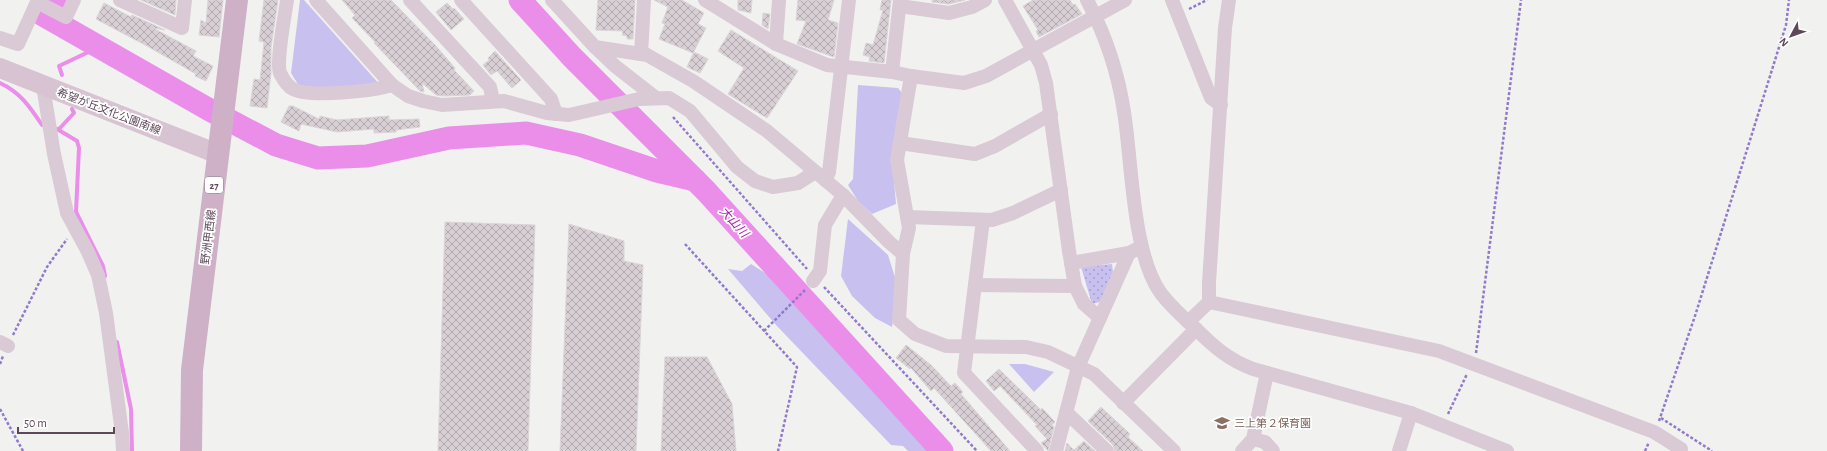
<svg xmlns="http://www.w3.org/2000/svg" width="1827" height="451" font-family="'Alegreya Sans','Noto Sans JP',sans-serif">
  <defs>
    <pattern id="garden-dots" width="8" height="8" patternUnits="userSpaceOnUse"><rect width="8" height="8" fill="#c8c0ef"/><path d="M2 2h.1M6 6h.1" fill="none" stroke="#a69ec4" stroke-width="1.8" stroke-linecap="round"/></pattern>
    <pattern id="building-cross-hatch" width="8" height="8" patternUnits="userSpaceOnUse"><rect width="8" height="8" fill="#d7cfd4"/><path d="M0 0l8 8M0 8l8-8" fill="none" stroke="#b2aaaf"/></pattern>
  </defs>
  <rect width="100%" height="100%" fill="#f1f2f0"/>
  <g fill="#c8c0ef">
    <path d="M300,0H304L381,86L339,92L299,86L291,73Z"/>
    <path d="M858,85L898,88L905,97L894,181L896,204L872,214L858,201L848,185L853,179Z"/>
    <path d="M848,219L888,255L898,287L892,327L875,318L852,296L841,276Z"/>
    <path d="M751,264L813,303L951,451H908L903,446L891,445L776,325L728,269L742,271Z"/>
    <path d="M1009,364H1025L1054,372L1034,392Z"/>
  </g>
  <path fill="url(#garden-dots)" d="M1112,264L1113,272L1100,302L1092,304L1081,267Z"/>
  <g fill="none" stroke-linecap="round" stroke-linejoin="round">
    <g stroke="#ea8eea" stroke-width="4">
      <path d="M62,75L59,66L99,47"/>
      <path d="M0,83C20,92 30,107 42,125"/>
      <path d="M57,129L77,141L79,148L76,212L103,266L105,276"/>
      <path d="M55,130L60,128L74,113L72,109"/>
      <path d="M117,342L131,409L132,451"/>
    </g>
    <g stroke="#ea8eea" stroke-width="23">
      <path d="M55,0L43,15L208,109L276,145L318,158L367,156L449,138L526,133L580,145L657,171L695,180"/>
      <path d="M520,0L572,57L706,191L942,451"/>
    </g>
  </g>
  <g fill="url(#building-cross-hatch)" stroke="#dbd4d8">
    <path d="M141,0H176L175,15Z"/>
    <path d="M208,0H223L219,37L199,35L201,20L206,23Z"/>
    <path d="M264,0H278L271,47V73L267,108L250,106L254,79L260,80L264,42L259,41Z"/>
    <path d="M342,0H391L436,46L455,68L454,70L474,91L470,95L443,96L436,95L422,83L424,92L420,91L374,43L375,42L352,18L355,15Z"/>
    <path d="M598,0H635L633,39H627V36L622,35L623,31L596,30Z"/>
    <path d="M654,0H682L704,13L698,24L706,28L693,53L659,39L665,24L662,23L668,7Z"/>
    <path d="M738,0H752L751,13L738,10Z"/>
    <path d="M798,0H834L828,20L838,23L834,57L797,44L806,21L796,20Z"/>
    <path d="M882,0H891L884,63L869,61L870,57L863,55L866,43L873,45L883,10H880Z"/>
    <path d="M932,0H965L949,4L932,2Z"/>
    <path d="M1033,0H1070L1073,5L1075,4L1082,14L1039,37L1036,31L1038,30L1023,6Z"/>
    <path d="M104,3L131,17L132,15L165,30L153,28L196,51L193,56L213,66L206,81L195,76L196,74L147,46L96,19Z"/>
    <path d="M447,3L453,9L454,8L464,19L451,30L436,12Z"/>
    <path d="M763,13L770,14L768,29L762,25Z"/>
    <path d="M731,30L798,71L767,118L728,94L744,68L718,51Z"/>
    <path d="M495,51L521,80L512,88L497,71L491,75L483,65L489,60L488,58Z"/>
    <path d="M694,52L708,59L700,73L687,67Z"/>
    <path d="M289,106H293L319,119L320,116L337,120L389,116V120L419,119L420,127L396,130V132L374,133V129L337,132L301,124L299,131L281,122Z"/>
    <path d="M445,222L535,225L528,451H438Z"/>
    <path d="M569,224L624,241V261L643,265L636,451H560Z"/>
    <path d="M906,345L931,365L951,386L955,383L963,392L961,394L1010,451H991L934,388L931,391L911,368L910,369L896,358Z"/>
    <path d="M665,357H707L732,404L736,451H661Z"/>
    <path d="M999,369L1041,410L1042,408L1055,422L1052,425L1054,427L1048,451L1041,443L1047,439L1035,426L1037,425L1000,386L994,391L986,381Z"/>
    <path d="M1101,407L1130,434L1128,437L1143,451H1115L1113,445L1088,421Z"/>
    <path d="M1084,441L1095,451H1065L1067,443L1074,450Z"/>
  </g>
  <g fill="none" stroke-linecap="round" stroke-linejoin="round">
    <g stroke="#9179cc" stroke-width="2.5" stroke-dasharray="3 2" stroke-linecap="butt">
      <path d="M1189,9L1207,0"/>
      <path d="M673,117L807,269"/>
      <path d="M685,244L797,367L778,451"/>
      <path d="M824,287L977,451"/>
      <path d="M764,331L805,290"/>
      <path d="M13,335L47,267L67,239"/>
      <path d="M1476,353L1521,0"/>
      <path d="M0,364L3,356"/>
      <path d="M0,409L23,451"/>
      <path d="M1448,414L1467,374"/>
      <path d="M1661,418L1712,451"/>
      <path d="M1659,421L1695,316L1786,25L1789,0"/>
      <path d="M1645,451L1649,442"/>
    </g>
    <g stroke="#d9cad6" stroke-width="14">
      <path d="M120,0L182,28L185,0"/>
      <path d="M287,0C285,15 276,60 280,73C283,79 287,86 293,89C309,98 375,91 392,85"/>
      <path d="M316,0L392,85L408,96L423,101L442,105L504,101L547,113L569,115L639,99L669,98L690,111L737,167L755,181L773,187L798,183L815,172"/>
      <path d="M410,0L490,87L493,101"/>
      <path d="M461,0L551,99L556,114"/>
      <path d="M552,0L595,47L647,55L693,81L767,131L843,195L889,242L903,254L899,320L915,334L946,346L1026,347L1048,352L1094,374L1174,451"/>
      <path d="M705,0L776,44L827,65L892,72L911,76L964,83L986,76L1125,0"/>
      <path d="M1005,0L1041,65L1046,83L1069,251L1075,286L1084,304L1100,318"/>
      <path d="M1087,0C1106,36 1118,72 1124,112C1132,161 1132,252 1160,292C1170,306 1184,318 1196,329C1214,347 1229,360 1253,369L1411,413L1507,451"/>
      <path d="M1172,0L1211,98L1221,105"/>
      <path d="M900,6L949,13L972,7L985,0"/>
      <path d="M0,38L18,44L37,2L66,17L74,0"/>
      <path d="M776,44L779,0"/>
      <path d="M595,47L615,66L656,98"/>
      <path d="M641,54L644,0"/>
      <path d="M892,72L900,0"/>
      <path d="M43,86L54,154L67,213L88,252L98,275L106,313L122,433L123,451"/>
      <path d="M900,143L975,154L995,146L1051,114"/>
      <path d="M825,180L829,172L849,0"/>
      <path d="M907,217L992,220L1013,213L1061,190"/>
      <path d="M983,220L964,373L1037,451"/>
      <path d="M903,254L909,228L897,160L911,76"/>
      <path d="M1071,263L1129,253"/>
      <path d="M813,281L820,271L825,225L843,195"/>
      <path d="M975,285L1075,286"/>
      <path d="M1209,302L1439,351L1654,432L1681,449"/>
      <path d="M1188,322L1209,302V283L1225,28L1229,0"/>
      <path d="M0,342L8,346"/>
      <path d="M1123,403L1196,329"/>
      <path d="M1066,412L1107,451"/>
      <path d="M1253,439L1265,442L1273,451"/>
      <path d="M1056,451L1078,367L1129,253L1141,247"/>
      <path d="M1242,451L1253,439L1267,373"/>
      <path d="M1399,451L1411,413"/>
    </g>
    <path stroke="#d8c3d2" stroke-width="20" d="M0,68L218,154"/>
    <path stroke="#ceb1c6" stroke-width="22" d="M191,451L192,370L237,0"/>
  </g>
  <defs>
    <g id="school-bare" transform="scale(1.2)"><path d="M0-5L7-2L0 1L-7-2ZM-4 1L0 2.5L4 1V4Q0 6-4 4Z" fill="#8d6e63" stroke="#fff" stroke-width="2.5" paint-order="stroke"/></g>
  </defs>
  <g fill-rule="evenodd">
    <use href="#school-bare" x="1222" y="423"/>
  </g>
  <g text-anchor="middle" stroke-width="3.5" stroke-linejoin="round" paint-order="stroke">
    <rect fill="#fff" stroke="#8e7f8a" stroke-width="1" x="205" y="177" width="18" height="16" rx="3"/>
    <g font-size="10" font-weight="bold" fill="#5d4858">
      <text x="214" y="189">27</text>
    </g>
    <g font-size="11" fill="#5d4858" stroke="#fff">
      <text transform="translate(109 111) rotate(21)" y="4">希望が丘文化公園南線</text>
      <text transform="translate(208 237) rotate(-83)" y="4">野洲甲西線</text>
    </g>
    <g font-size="11" fill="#785e54" stroke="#fff" text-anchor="start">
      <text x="1234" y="427">三上第２保育園</text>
    </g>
    <g font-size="12" font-style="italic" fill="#a90fa9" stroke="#fff">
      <text transform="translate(734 222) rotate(48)" y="4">大山川</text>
    </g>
  </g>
  <g transform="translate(1791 36) rotate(229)" stroke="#ffffff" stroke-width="3" paint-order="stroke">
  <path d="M0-3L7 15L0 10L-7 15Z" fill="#5d4858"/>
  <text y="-6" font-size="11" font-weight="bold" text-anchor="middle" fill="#5d4858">N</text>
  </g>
  <path d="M18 427v6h96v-6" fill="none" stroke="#5d4858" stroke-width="2"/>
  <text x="24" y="427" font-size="12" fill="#5d4858" stroke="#ffffff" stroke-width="3" paint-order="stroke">50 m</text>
</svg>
